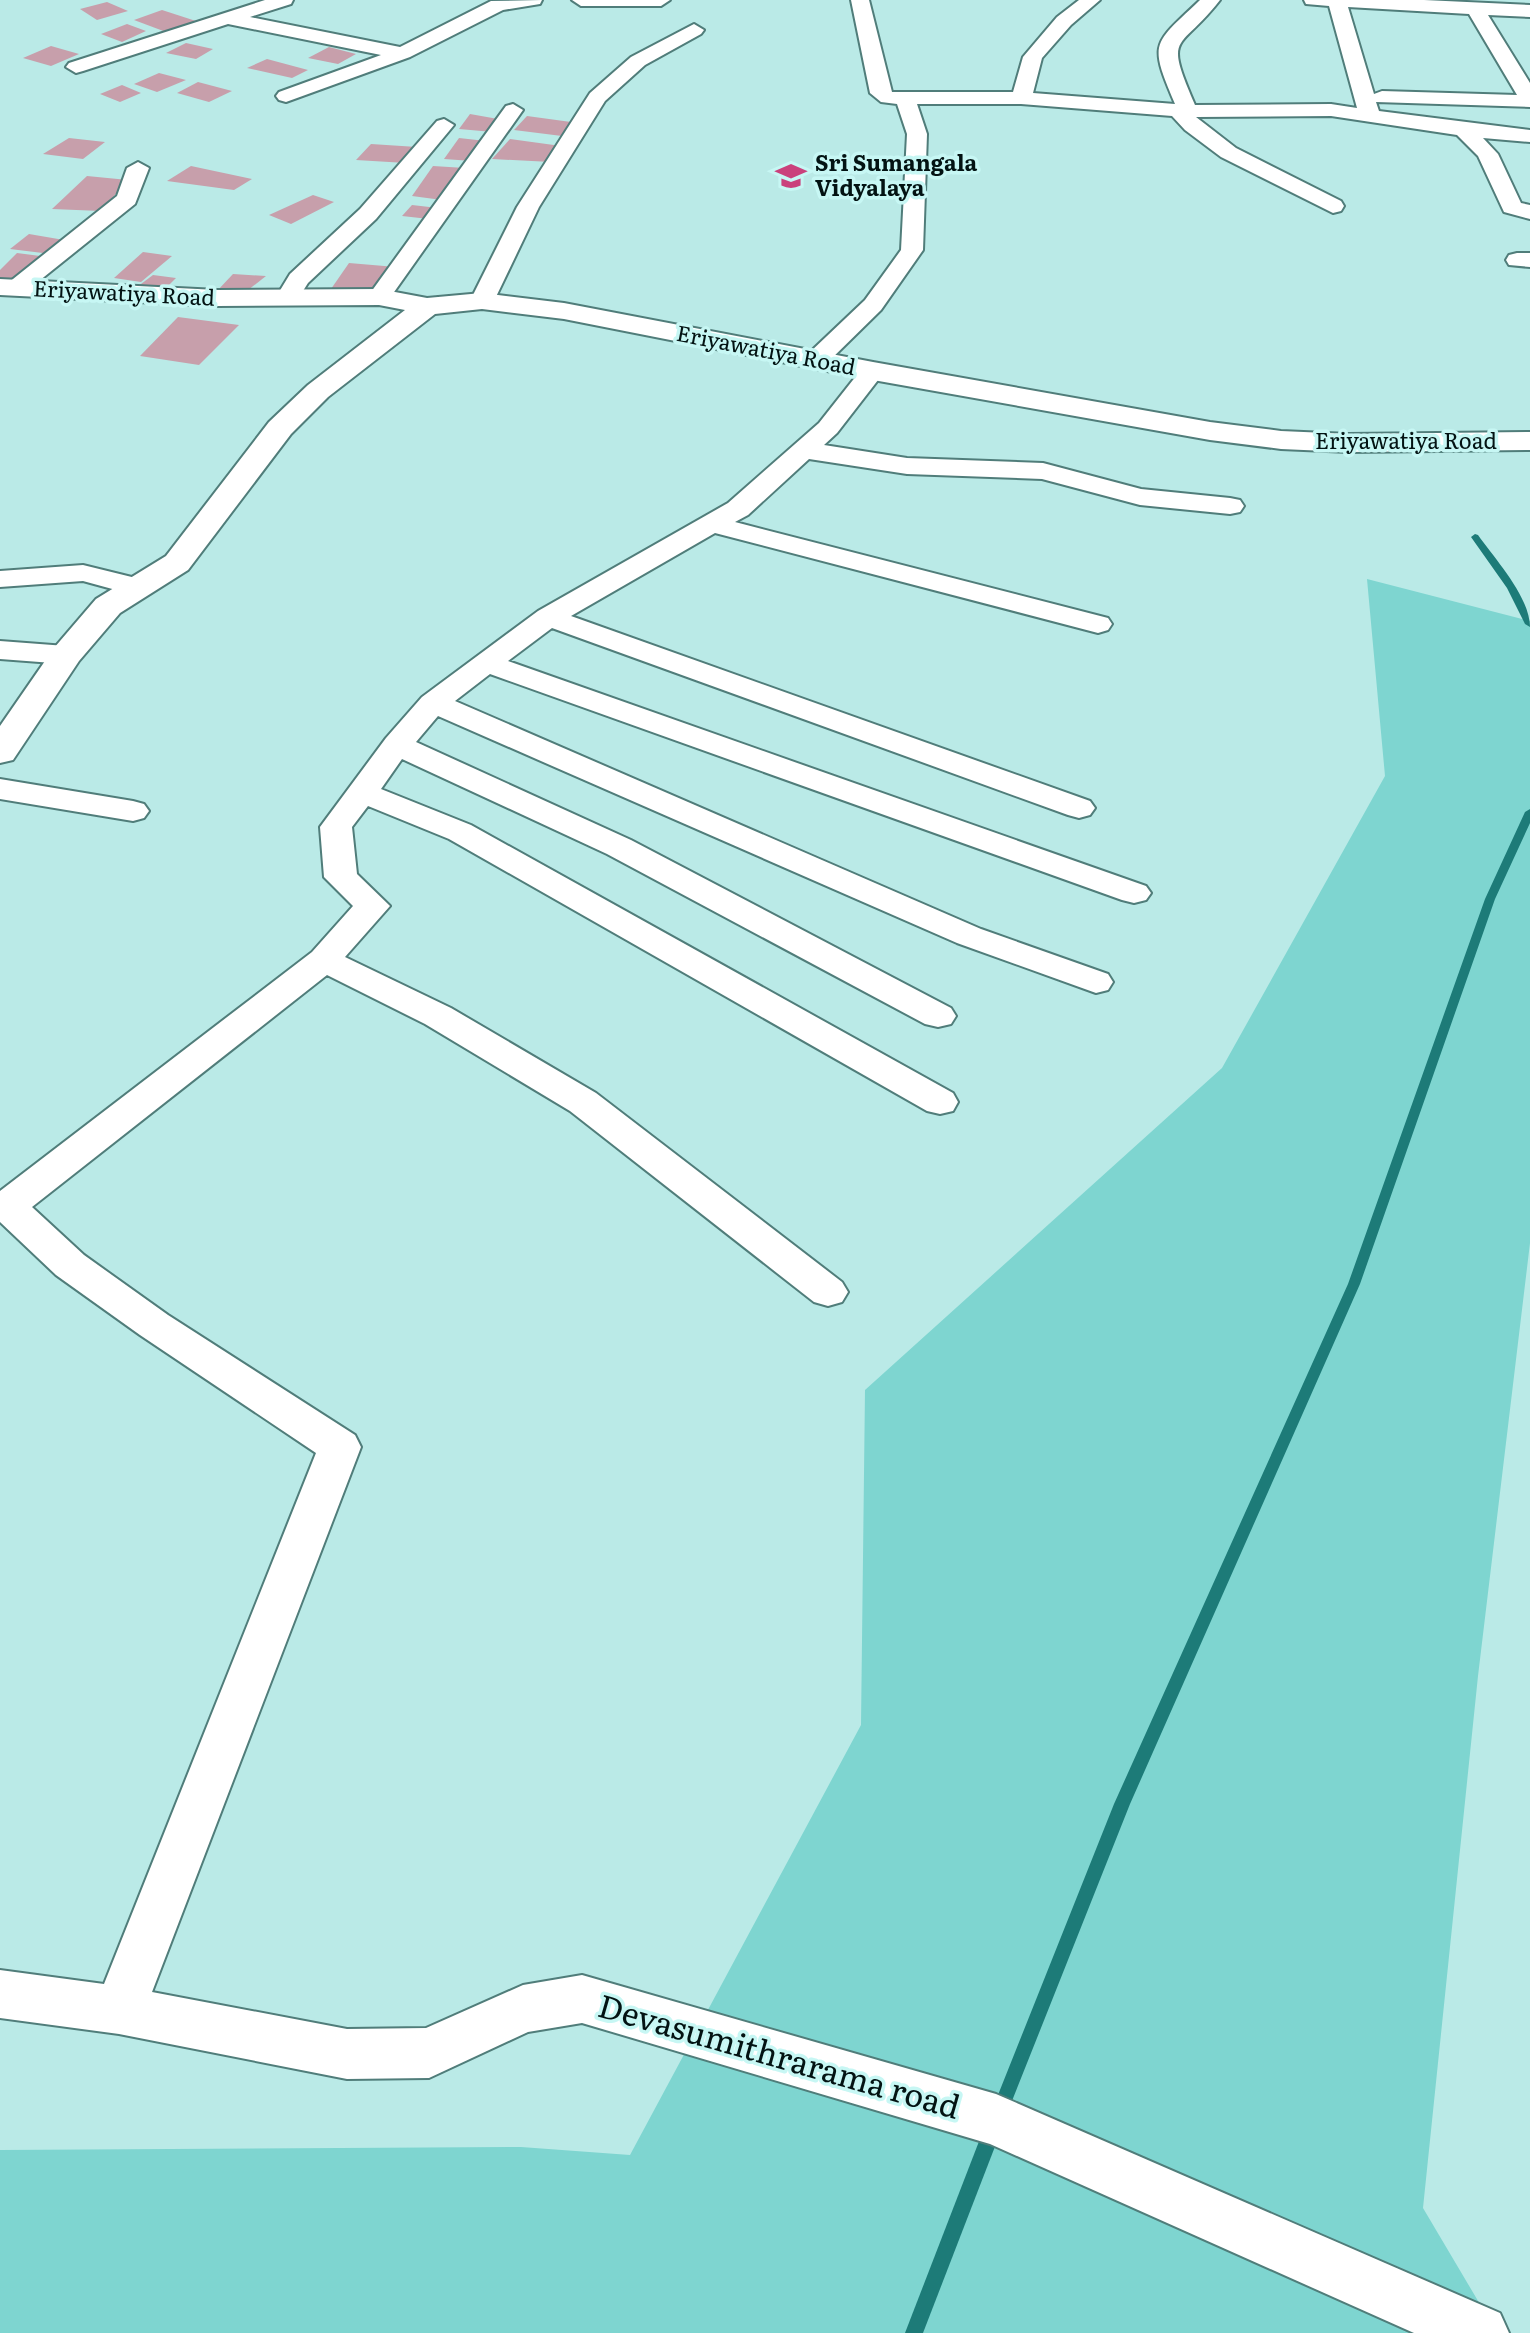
<svg xmlns="http://www.w3.org/2000/svg" width="1530" height="2333" font-family="Literata,serif">
  <rect width="100%" height="100%" fill="#baeae7"/>
  <path fill="#7ed5d0" d="M1367,579L1530,621V1243L1478,1676L1423,2208L1497,2333H0V2150L521,2147L630,2155L861,1725L865,1390L1222,1068L1385,776Z"/>
  <g fill="none" stroke-linecap="round" stroke-linejoin="round">
    <g fill="#1d7b78" fill-rule="evenodd">
      <path d="M1475,534L1478,535C1495,559 1530,597 1530,627L1525,624L1507,588L1471,537Z"/>
      <path d="M1530,809V823L1495,899L1360,1284L1130,1804L1006,2116L1000,2118L994,2116L992,2110L1114,1804L1348,1284L1485,899L1525,812Z"/>
      <path d="M992,2123L998,2125L1001,2131L923,2333H905L983,2131L986,2125Z"/>
    </g>
  </g>
  <g fill="#c79fab">
    <path d="M107,2L128,11L97,20L80,9Z"/>
    <path d="M162,10L199,22L166,32L134,20Z"/>
    <path d="M127,24L146,31L122,42L101,34Z"/>
    <path d="M186,43L213,49L196,59L166,53Z"/>
    <path d="M51,46L79,54L51,66L23,58Z"/>
    <path d="M329,47L356,54L338,64L308,58Z"/>
    <path d="M267,59L308,70L292,78L247,68Z"/>
    <path d="M159,73L186,80L157,92L134,84Z"/>
    <path d="M198,82L232,91L209,102L177,93Z"/>
    <path d="M122,85L141,93L120,102L100,94Z"/>
    <path d="M470,114L498,119L493,132L459,129Z"/>
    <path d="M527,116L571,122L562,136L514,130Z"/>
    <path d="M69,138L105,142L83,159L43,154Z"/>
    <path d="M459,138L486,141L472,161L444,159Z"/>
    <path d="M510,139L561,146L551,162L492,159Z"/>
    <path d="M371,144L417,147L406,163L356,160Z"/>
    <path d="M191,166L252,179L234,190L167,181Z"/>
    <path d="M433,166L465,168L442,200L412,196Z"/>
    <path d="M87,176L128,180L101,211L52,209Z"/>
    <path d="M313,195L334,202L291,224L269,215Z"/>
    <path d="M412,205L438,208L429,219L402,216Z"/>
    <path d="M29,234L64,240L51,254L10,249Z"/>
    <path d="M143,252L172,256L141,282L114,278Z"/>
    <path d="M17,253L48,257L16,283L0,280V270Z"/>
    <path d="M349,263L396,267L378,291L331,289Z"/>
    <path d="M233,274L266,276L243,294L216,292Z"/>
    <path d="M153,275L176,278L161,293L133,290Z"/>
    <path d="M178,317L239,325L199,365L140,356Z"/>
  </g>
  <g fill="none" stroke-linecap="round" stroke-linejoin="round">
    <g stroke="#507d7a" stroke-width="4">
      <g id="minor">
        <path d="M265,0H293L291,4L250,17L400,47L491,1L542,0L540,4L503,10L410,57L286,102L279,100L276,96L279,92L381,55L228,24L83,71L76,73L66,67L69,63Z"/>
        <path d="M572,0H670L661,6H581Z"/>
        <path d="M851,0H869L892,92H1013L1023,57L1057,17L1079,0H1100L1071,25L1042,58L1033,93L1175,104C1148,41 1153,45 1200,0H1220C1179,53 1163,31 1195,105L1331,104L1357,108L1329,6L1306,4L1304,0H1424L1530,5V17L1488,15L1530,83V107L1376,102L1379,111L1530,130V142L1483,138L1498,154L1521,203L1530,205V219L1504,212L1478,156L1457,135L1331,116L1196,117L1236,148L1341,201L1344,206L1341,211L1333,213L1221,157L1185,130L1172,116L1021,104H917L927,134L923,250L881,310L826,364H808L805,359L808,354L865,300L901,250L907,134L897,104L881,102L870,93ZM1348,7L1469,14L1517,95L1382,91L1374,94Z"/>
        <path d="M694,24L704,30L701,34L645,65L605,101L539,207L494,301L490,306H474L470,301L517,207L590,93L631,57Z"/>
        <path d="M513,104L523,110L387,302H371L367,297L371,292L506,106Z"/>
        <path d="M444,119L454,125L376,219L308,283L296,302H280L276,297L290,274L360,209L437,121Z"/>
        <path d="M138,162L149,168L135,204L24,293H8L4,288L8,283L117,196L127,168Z"/>
        <path d="M1517,253H1530V267L1509,265L1506,260L1509,255Z"/>
        <path d="M873,364L882,366L885,371L837,433L824,445L907,458L1043,463L1141,489L1230,498L1240,500L1244,506L1240,512L1230,514L1140,505L1042,479L907,474L809,459L748,515L735,522L1108,618L1112,624L1108,630L1098,633L715,533L571,616L1090,801L1095,808L1090,815L1079,818L1068,815L552,628L508,661L1146,886L1151,893L1146,900L1134,903L1122,900L490,674L455,701L981,929L1108,974L1113,982L1108,990L1096,993L957,943L438,716L416,742L631,840L951,1008L956,1016L951,1024L938,1027L925,1024L607,854L402,759L381,789L471,825L953,1093L958,1102L953,1111L940,1114L927,1111L449,839L368,806L352,827L357,874L390,906L345,957L451,1008L596,1093L842,1282L848,1292L842,1302L828,1306L814,1302L570,1111L425,1024L327,975L32,1207L84,1255L168,1315L355,1435L361,1447L152,1992L347,2029L426,2028L523,1985L582,1975L996,2094L1500,2313L1509,2333H1414L990,2144L582,2023L528,2032L429,2078L347,2079L119,2034L0,2018V1970L104,1984L316,1453L140,1335L56,1275L0,1222V1191L312,952L353,906L324,877L320,827L386,738L422,697L538,611L728,503L819,423L864,366Z"/>
        <path d="M83,565L148,581L152,587L148,593L138,596L83,581L0,587V571Z"/>
        <path d="M0,641L66,646L76,649L81,655L76,661L66,664L0,659Z"/>
        <path d="M0,779L133,801L144,804L149,811L144,818L133,821L0,799Z"/>
      </g>
    </g>
    <g stroke="#507d7a" stroke-width="4">
      <path id="tertiary" d="M0,279L217,290L379,289L427,298L482,293L564,303L873,362L1210,422L1281,431L1349,434L1530,432V450L1349,452L1281,449L1210,440L873,380L564,319L482,309L435,314L328,397L291,434L188,570L120,613L79,661L13,760L0,763V726L54,648L96,599L166,556L269,422L308,385L405,310L379,305L217,306L0,295Z"/>
    </g>
    <use href="#minor" fill="#fff" fill-rule="evenodd"/>
    <use href="#tertiary" fill="#fff" fill-rule="evenodd"/>
  </g>
  <defs>
    <g id="school-bare" transform="scale(2.4)"><path d="M0-5L7-2L0 1L-7-2ZM-4 1L0 2.5L4 1V4Q0 6-4 4Z" fill="#ca417c" stroke="#c7f7f4" stroke-width="2.5" paint-order="stroke"/></g>
  </defs>
  <g fill-rule="evenodd">
    <use href="#school-bare" x="791" y="176"/>
  </g>
  <g text-anchor="middle" stroke-width="7" stroke-linejoin="round" paint-order="stroke">
    <g font-size="22" font-weight="bold" fill="#031313" stroke="#c7f7f4" text-anchor="start">
      <text x="815" y="171">Sri Sumangala<tspan x="815" dy="25">Vidyalaya</tspan></text>
    </g>
    <g font-size="22" fill="#031313" stroke="#c7f7f4">
      <text transform="translate(124 293) rotate(3)" y="8">Eriyawatiya Road</text>
      <text transform="translate(766 350) rotate(11)" y="8">Eriyawatiya Road</text>
      <text x="1406" y="449">Eriyawatiya Road</text>
    </g>
    <g font-size="32" fill="#031313" stroke="#c7f7f4">
      <text transform="translate(779 2057) rotate(16)" y="11">Devasumithrarama road</text>
    </g>
  </g>
</svg>
